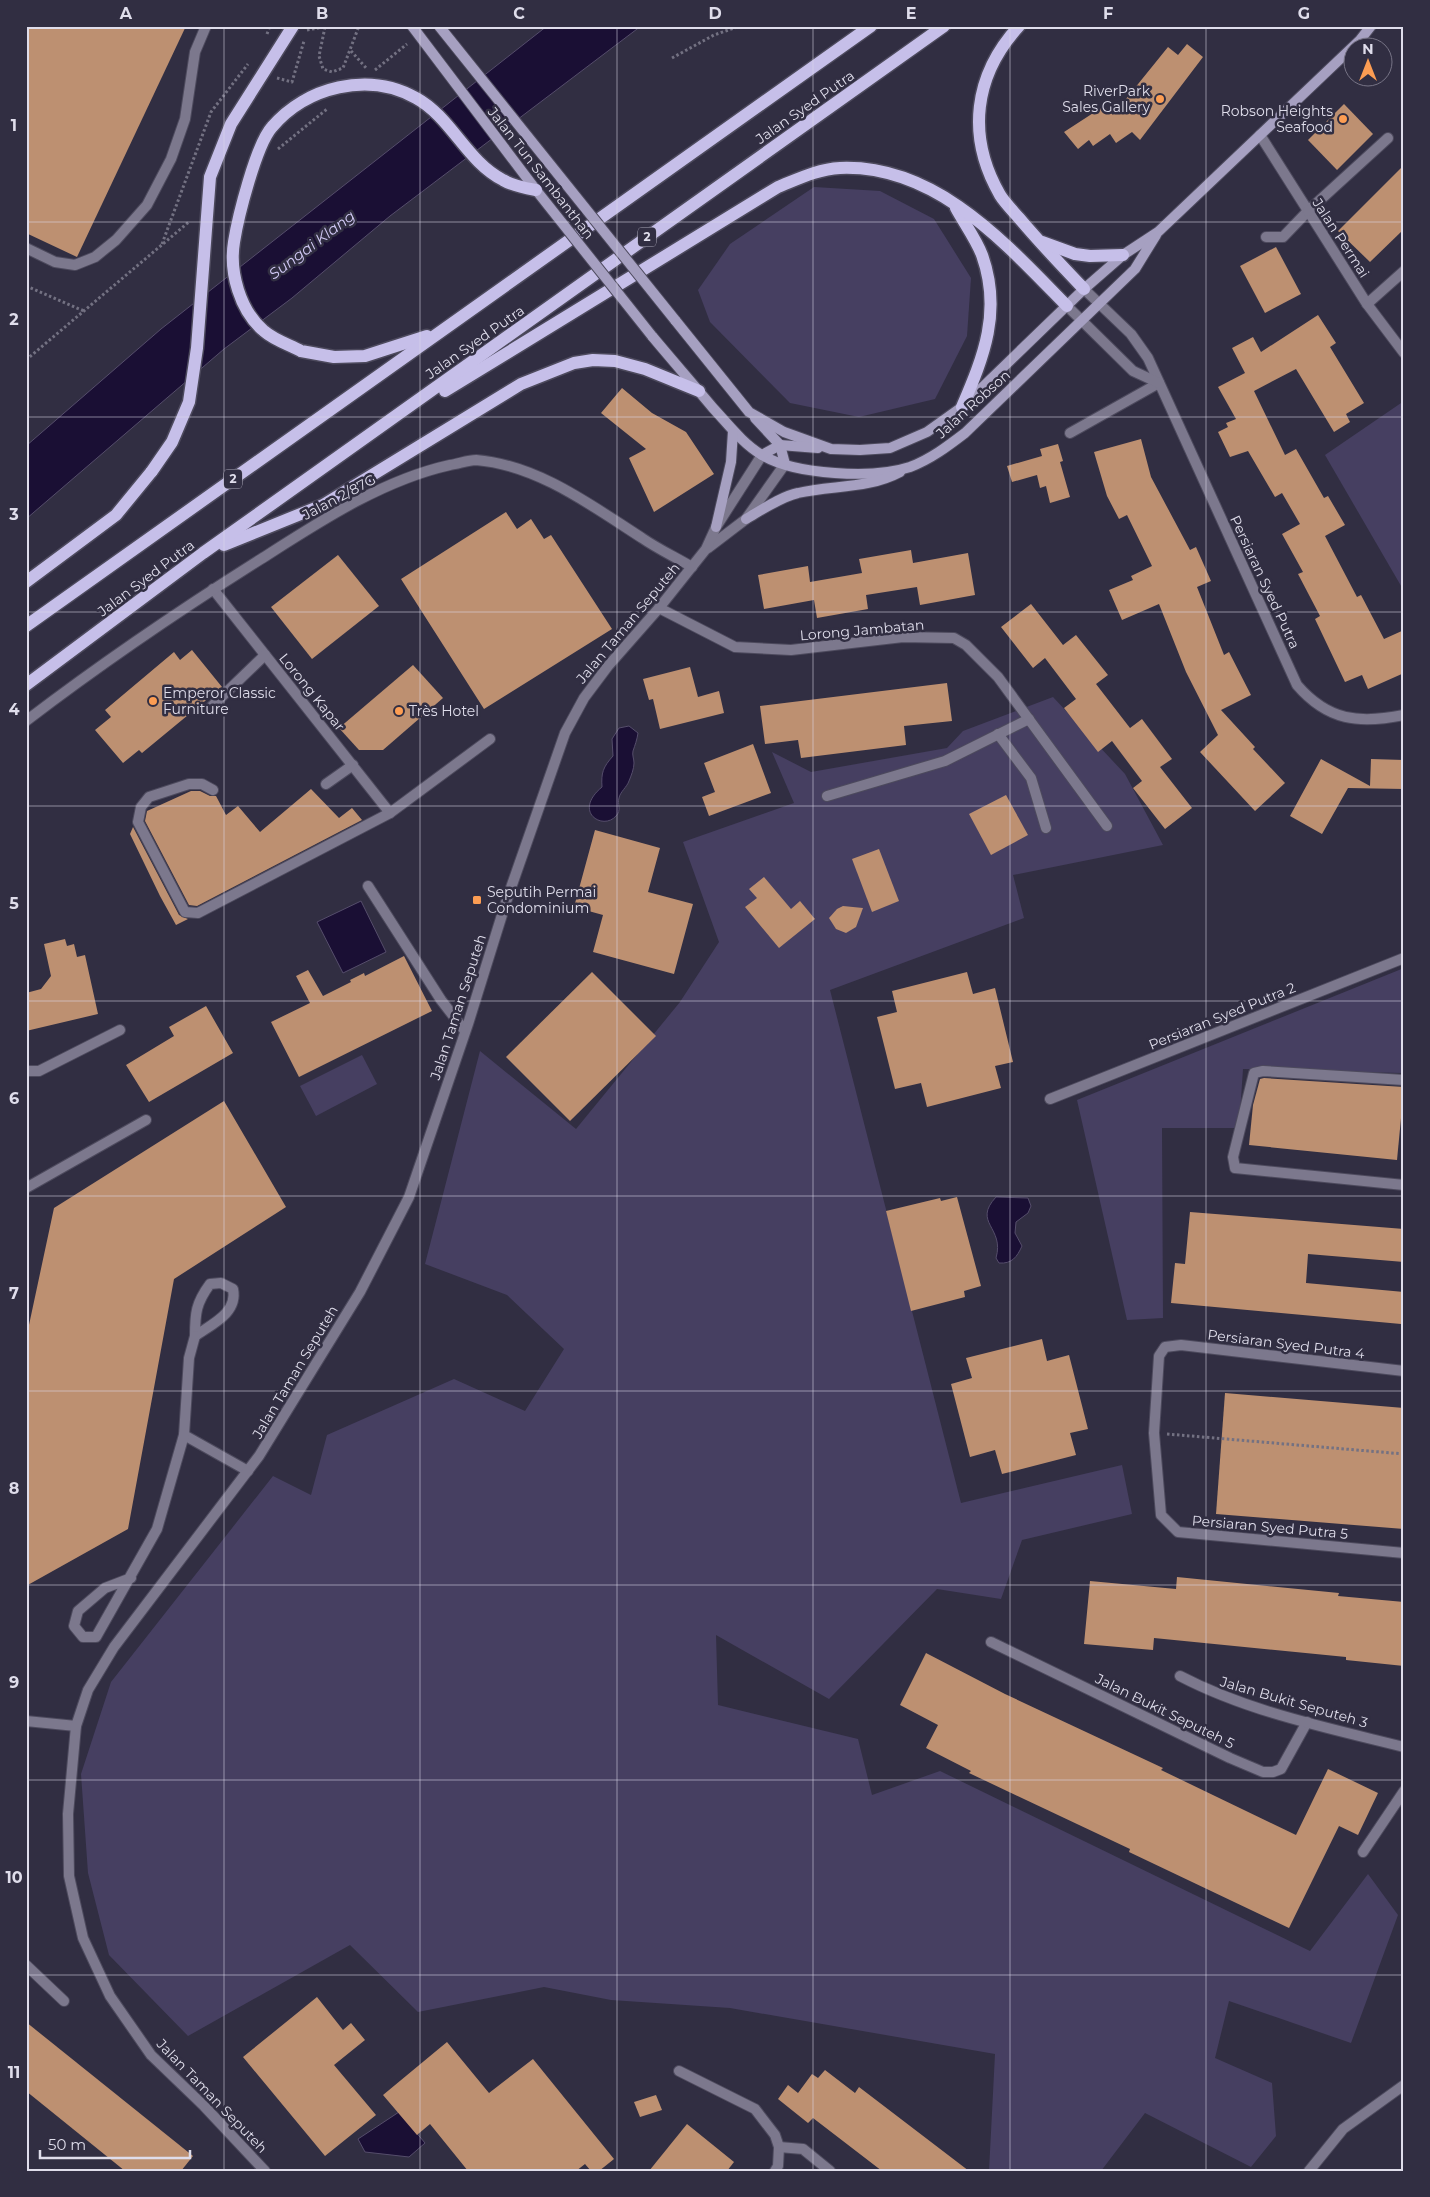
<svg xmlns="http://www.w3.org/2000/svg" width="1430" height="2197" font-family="Montserrat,sans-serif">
  <rect width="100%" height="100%" fill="#312e42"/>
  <g fill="#463f61">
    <path d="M814,187L880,191L934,219L971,278L967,336L935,399L859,417L790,403L710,322L698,290L730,244Z"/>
    <path d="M1404,401V591L1325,455Z"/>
    <path d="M1053,697L1125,774L1163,845L1013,875L1024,918L830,990L961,1503L1122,1465L1132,1514L1022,1540L1001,1599L937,1589L829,1699L716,1635L718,1705L858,1739L872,1795L940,1771L1310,1951L1368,1874L1398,1915L1351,2043L1229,2001L1215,2058L1272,2083L1276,2136L1251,2167L1145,2113L1101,2171H989L995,2054L730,2008L611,2000L544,1987L418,2012L350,1945L188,2036L109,1955L88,1873L81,1774L111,1682L273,1476L311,1495L327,1435L454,1379L525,1411L564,1349L507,1295L425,1264L480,1051L576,1129L680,1002L719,942L683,842L794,803L772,752L811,772L947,748L963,731Z"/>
    <path d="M1404,968V1076L1402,1073L1243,1069L1239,1128H1162L1163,1318L1127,1320L1077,1100Z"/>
    <path d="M362,1055L377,1084L316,1116L300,1086Z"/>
  </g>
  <g fill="#1a0f34" stroke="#554d6b">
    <path d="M547,26H641L390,216L292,298L224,349L26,519V446L161,329Z"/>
    <path d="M629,726L638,733C637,740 635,745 633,751C632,755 634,759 634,763C634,769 631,776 629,781C627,787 620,792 619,798C617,804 622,810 616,816C603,831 572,812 602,787C601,773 603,767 613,756L612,739L619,728Z"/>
    <path d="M361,901L386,952L343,973L317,922Z"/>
    <path d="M996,1197L1028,1198L1031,1206L1028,1213L1016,1222L1015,1233L1022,1246C1017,1257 1012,1264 999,1263L996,1258C1005,1227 972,1223 996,1197Z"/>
    <path d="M399,2112L425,2143L409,2157L365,2152L358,2139Z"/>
  </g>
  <g fill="#bd9071">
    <path d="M26,26H186L77,257L26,233Z"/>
    <path d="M1187,44L1203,57L1140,140L1132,132L1116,143L1110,134L1093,146L1089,140L1078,149L1064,132L1104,106L1113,115L1168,47L1178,55Z"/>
    <path d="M1344,104L1373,134L1337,170L1308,140Z"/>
    <path d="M1404,165V229L1370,262L1338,231Z"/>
    <path d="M1276,247L1301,294L1265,313L1240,266Z"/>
    <path d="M1318,315L1336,343L1330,347L1364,403L1346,414L1350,422L1334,432L1296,369L1254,391L1285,455L1296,449L1324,498L1328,496L1345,525L1325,536L1357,597L1361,595L1384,639L1404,630V673L1368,689L1362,675L1345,682L1315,619L1320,616L1298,574L1303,572L1282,534L1300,524L1282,493L1275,497L1248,451L1230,457L1218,432L1228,427L1226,423L1236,419L1218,387L1245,373L1232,348L1253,337L1261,352Z"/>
    <path d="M622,388L652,413L686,432L714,474L654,512L629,458L646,449L601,413Z"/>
    <path d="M1141,439L1151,477L1190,550L1196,547L1211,581L1197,587L1224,655L1229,652L1251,695L1221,710L1255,747L1253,749L1285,783L1255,811L1200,752L1218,735L1186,672L1159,604L1122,620L1109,590L1133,580L1131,576L1152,566L1127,515L1119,519L1107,496L1094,452Z"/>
    <path d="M1058,444L1063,461L1060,462L1070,497L1050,503L1046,486L1040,488L1037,475L1012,482L1007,466L1042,456L1040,449Z"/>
    <path d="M506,512L517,529L531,519L544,539L551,535L612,629L484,709L401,579Z"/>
    <path d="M911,550L913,563L968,553L975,595L920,605L917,587L866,595L868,609L817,618L814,600L764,609L758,575L808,566L810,582L862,573L859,559Z"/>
    <path d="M338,555L379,606L312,659L271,607Z"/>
    <path d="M1031,604L1063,645L1076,635L1108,675L1096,684L1130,728L1142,719L1172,759L1160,767L1192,808L1165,829L1133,788L1142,781L1112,741L1098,752L1064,708L1076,699L1045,658L1033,668L1001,627Z"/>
    <path d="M192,650L222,687L142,753L139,750L123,763L95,730L111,717L105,710L174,652L180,660Z"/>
    <path d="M413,665L443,698L383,750H359L339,728Z"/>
    <path d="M690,667L698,697L719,691L724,713L660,729L653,699L649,700L643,679Z"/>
    <path d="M947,683L952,721L904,726L906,745L801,758L798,740L765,744L760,706Z"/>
    <path d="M753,744L771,793L709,816L702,797L715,792L704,763Z"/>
    <path d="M1321,759L1370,786L1371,759L1404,760V789L1348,788L1322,834L1290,816Z"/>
    <path d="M311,789L339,818L352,808L362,820L197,906L189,905L145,821L147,811L191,791H200L210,796H216L226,815L238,806L260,832Z"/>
    <path d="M1006,795L1028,835L991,855L969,814Z"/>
    <path d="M133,827L179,915L188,919L176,925L160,896L130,834Z"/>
    <path d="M595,830L660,848L648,892L693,904L674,974L593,952L603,915L574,907Z"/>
    <path d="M879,849L899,901L872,912L852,859Z"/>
    <path d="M764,877L791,909L800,901L815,919L779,948L745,907L757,898L749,889Z"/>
    <path d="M843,906L863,908L856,927L846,933L836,929L829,918L837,909Z"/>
    <path d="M65,939L67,946L74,944L77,957L85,955L98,1014L26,1031V993L41,989L51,976L44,944Z"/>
    <path d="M404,956L432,1011L299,1077L271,1022L310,1003L296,976L308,970L323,996L351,982L350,980L364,973L365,976Z"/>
    <path d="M592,972L656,1036L570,1121L506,1057Z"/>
    <path d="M967,972L973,994L995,988L1013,1062L995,1066L1001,1088L927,1107L921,1083L895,1089L877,1017L897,1012L892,991Z"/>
    <path d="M206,1006L233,1053L149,1102L126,1065L174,1036L169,1027Z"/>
    <path d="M1264,1078L1404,1087L1397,1160L1249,1145L1253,1105L1260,1079Z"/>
    <path d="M224,1101L286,1207L174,1279L128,1529L26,1586V1339L54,1208Z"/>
    <path d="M957,1197L981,1286L964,1291L965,1297L911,1311L886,1211L940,1198L941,1201Z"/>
    <path d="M1190,1212L1404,1229V1262L1308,1254L1306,1283L1404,1292L1401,1324L1171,1303L1175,1263L1185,1264Z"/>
    <path d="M1042,1339L1047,1361L1069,1355L1088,1429L1070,1433L1076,1455L1002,1474L995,1450L970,1457L951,1384L972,1378L966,1358Z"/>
    <path d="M1225,1393L1404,1408V1529L1216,1514Z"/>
    <path d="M1177,1577L1339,1593L1338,1596L1404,1602V1666L1346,1660V1657L1154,1638L1153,1650L1084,1644L1090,1581L1176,1589Z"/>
    <path d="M926,1653L1005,1694L1163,1768L1161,1770L1296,1835L1328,1769L1378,1793L1358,1835L1339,1826L1289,1928L1129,1852L1130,1849L969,1773L971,1771L926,1748L938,1725L900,1705Z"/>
    <path d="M317,1997L343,2030L351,2023L365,2040L334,2065L376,2115L325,2156L243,2057Z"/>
    <path d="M26,2022L193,2156L181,2171H125L26,2091Z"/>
    <path d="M447,2042L489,2093L533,2059L614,2159L599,2171H591L585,2164L576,2171H468L430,2124L417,2135L383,2095Z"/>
    <path d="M825,2070L855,2093L859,2087L969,2171H882L813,2118L808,2123L778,2099L788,2085L798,2093L812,2074L818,2078Z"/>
    <path d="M656,2095L662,2110L640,2117L634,2102Z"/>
    <path d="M687,2124L734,2162L727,2171H649Z"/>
  </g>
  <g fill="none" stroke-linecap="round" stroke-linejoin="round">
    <g stroke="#4d4a5d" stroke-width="12">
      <g id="service">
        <path d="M1266,237H1283L1308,211"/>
        <path d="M26,248L55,262L75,265L95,257L116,240L147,205L171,159L185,119L195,52L206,26"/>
        <path d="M1070,433L1159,383"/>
        <path d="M213,589L390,813"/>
        <path d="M209,709L265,655"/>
        <path d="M998,734L1031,778L1046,828"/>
        <path d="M326,784L353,765"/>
        <path d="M213,790L202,784H189L149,797L141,807L138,822L185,912L198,913L390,813L490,739"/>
        <path d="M827,796L945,761L1029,719"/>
        <path d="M368,886L441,1000L465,1031"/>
        <path d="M26,1071H39L120,1030"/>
        <path d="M1050,1099L1404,958"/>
        <path d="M221,1283L233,1289C238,1313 212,1324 195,1336C195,1313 196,1303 210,1284Z"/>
        <path d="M184,1435L248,1471"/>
        <path d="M131,1578L105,1588L78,1611L74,1626L83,1637H96L157,1529L184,1435L189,1358L195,1336"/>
        <path d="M991,1642L1230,1758L1263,1772H1273L1281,1769L1307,1722"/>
        <path d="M1180,1676C1249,1712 1328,1728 1404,1747"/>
        <path d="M1363,1852L1404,1791"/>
        <path d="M1309,2171L1343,2129L1404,2085"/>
      </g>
    </g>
    <g stroke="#4d4a5d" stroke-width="12">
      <g id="minor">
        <path d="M1260,135L1367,304L1404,353"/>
        <path d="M1308,211L1388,138"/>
        <path d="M1084,289L1131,334L1148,358L1297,685C1328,721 1359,724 1404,715"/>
        <path d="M1367,304L1404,271"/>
        <path d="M1067,306L1133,371L1159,383"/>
        <path d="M659,608L735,647L791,650L903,637L954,638L966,645L998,677L1107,826"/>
        <path d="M26,721C102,663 180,610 261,559C319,522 382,480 450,465C458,464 468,460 476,460C538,465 592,506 642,538C658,549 675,557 692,567"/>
        <path d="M1404,1080L1263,1071L1254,1073L1233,1157L1235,1168L1404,1185"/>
        <path d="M26,1188L146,1120"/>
        <path d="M1404,1371L1181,1345L1165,1347L1159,1356L1154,1433L1161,1515L1178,1532L1404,1553"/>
        <path d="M26,1721L76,1726"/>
        <path d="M26,1965L64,2001"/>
        <path d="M679,2071L755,2109L775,2135L779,2147L778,2166L775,2171"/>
        <path d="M779,2147L803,2149L830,2171"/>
      </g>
    </g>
    <g stroke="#4d4a5d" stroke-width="12">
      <g id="tertiary">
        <path d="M708,548L746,519L785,464"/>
        <path d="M265,2171L204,2106L151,2055L110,1996L83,1938L69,1876L68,1814L76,1726L88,1690L114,1647L259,1456L360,1292L409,1197L468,1024L506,902L565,733L584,698L608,666L659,608L706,549L716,527L762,455"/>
      </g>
    </g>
    <g stroke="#4d4a5d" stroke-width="12">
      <g id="secondary">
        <path d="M675,320L749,412L784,432L831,449L860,450L890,448L927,432L962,407L1084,289L1123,255L1158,232L1360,40L1371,26"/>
        <path d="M652,336C672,360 693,384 713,408C728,424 743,444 762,455C795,475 874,479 910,467C931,459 948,446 965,433L1135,269L1156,235"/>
        <path d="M755,418L780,445L785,464"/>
        <path d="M762,455L780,445L818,448"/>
        <path d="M746,519C760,511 782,496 798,493C833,485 868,489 900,472"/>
        <path d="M716,527L731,462L733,431"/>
      </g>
    </g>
    <g stroke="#4d4a5d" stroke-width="15">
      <g id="primary">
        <path d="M1019,26C974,75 966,136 1000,195C1005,203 1013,211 1019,218C1040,243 1062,266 1084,289"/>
        <path d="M956,208C964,223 976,239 982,255C1002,311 984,356 962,407"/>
        <path d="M1042,242L1075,254L1090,256L1123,255"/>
        <path d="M301,351L334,357L365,356L427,336"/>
        <path d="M445,391L778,187C798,179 818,169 840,168C936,164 1006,244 1067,306"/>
        <path d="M224,545L323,505L521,384L574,363L593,360L615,361L645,369L699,391"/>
        <path d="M26,582L116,515L152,471"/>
        <path d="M26,626L871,26"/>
        <path d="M26,685L203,553L944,26"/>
      </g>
    </g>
    <g stroke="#737182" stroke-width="3" stroke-dasharray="2.5 2.5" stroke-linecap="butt">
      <path d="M325,27L319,56L323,69L332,72L343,68L359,26"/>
      <path d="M307,30L329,26"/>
      <path d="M267,34L270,26"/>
      <path d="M351,51L367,69"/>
      <path d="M672,58L714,35L740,26"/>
      <path d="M375,70L407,44"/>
      <path d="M277,78L292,82L304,41"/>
      <path d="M278,149L327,109"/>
      <path d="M162,244L211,112L248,64"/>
      <path d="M26,286L84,311"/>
      <path d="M26,360L190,221"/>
      <path d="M1167,1434L1404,1454"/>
    </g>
    <use href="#service" stroke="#7c788d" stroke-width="10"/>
    <use href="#minor" stroke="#7c788d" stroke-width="10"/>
    <use href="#tertiary" stroke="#7c788d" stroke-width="10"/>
    <use href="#secondary" stroke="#a6a0c1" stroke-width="10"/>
    <use href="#primary" stroke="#c6bfe9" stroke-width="12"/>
    <g stroke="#4d4a5d" stroke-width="12" stroke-linecap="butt">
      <g id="secondary-bridge">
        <path d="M412,26L536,190L652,336"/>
        <path d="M439,26L675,320"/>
      </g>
    </g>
    <g stroke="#4d4a5d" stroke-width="15" stroke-linecap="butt">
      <g id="primary-bridge">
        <path d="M301,351C290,345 274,340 264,331C240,311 229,272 234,242C238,217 256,145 272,127C306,87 368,71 416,98C451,117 467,162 503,180C513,186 525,188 536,190"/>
        <path d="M152,471L172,442L189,402L197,348L210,177L231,124L293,26"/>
      </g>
    </g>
    <use href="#secondary-bridge" stroke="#a6a0c1" stroke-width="10"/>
    <use href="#primary-bridge" stroke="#c6bfe9" stroke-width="12"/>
  </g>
  <path fill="none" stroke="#dfddeb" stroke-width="1" stroke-opacity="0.55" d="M224,26V2171M420,26V2171M617,26V2171M813,26V2171M1010,26V2171M1206,26V2171M26,222H1404M26,417H1404M26,612H1404M26,806H1404M26,1001H1404M26,1196H1404M26,1391H1404M26,1585H1404M26,1780H1404M26,1975H1404"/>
  <g fill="#fc9d53" stroke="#312e42" stroke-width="2">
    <circle cx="1160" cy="99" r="5"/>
    <circle cx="1343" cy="119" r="5"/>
    <circle cx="153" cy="701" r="5"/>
    <circle cx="399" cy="711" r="5"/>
    <rect x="472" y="895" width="10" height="10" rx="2.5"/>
  </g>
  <g text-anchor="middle" stroke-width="5" stroke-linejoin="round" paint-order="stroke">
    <g fill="#312e42" stroke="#aba8b8" stroke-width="1">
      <rect x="638" y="227.5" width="18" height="19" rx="4"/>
      <rect x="224" y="469.5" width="18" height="19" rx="4"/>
    </g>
    <g font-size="12" font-weight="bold" fill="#dfddeb">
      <text x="647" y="241">2</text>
      <text x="233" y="483">2</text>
    </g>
    <g font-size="14" fill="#dfddeb" stroke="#312e42" text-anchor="start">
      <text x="1150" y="96" text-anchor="end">RiverPark<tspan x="1150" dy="16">Sales Gallery</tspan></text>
      <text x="1333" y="116" text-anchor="end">Robson Heights<tspan x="1333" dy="16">Seafood</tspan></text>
      <text x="163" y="698">Emperor Classic<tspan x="163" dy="16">Furniture</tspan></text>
      <text x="409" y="716">Très Hotel</text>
      <text x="487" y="897">Seputih Permai<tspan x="487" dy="16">Condominium</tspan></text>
    </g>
    <g font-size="14" fill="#dfddeb" stroke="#312e42">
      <text transform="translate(805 107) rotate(-35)" y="5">Jalan Syed Putra</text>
      <text transform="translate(541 173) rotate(52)" y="5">Jalan Tun Sambanthan</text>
      <text transform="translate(1341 238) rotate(57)" y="5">Jalan Permai</text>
      <text transform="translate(475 342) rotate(-35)" y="5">Jalan Syed Putra</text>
      <text transform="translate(973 404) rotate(-42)" y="5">Jalan Robson</text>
      <text transform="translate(339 497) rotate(-28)" y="5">Jalan 2/87G</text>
      <text transform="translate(146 578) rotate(-37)" y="5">Jalan Syed Putra</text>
      <text transform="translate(1265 582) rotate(65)" y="5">Persiaran Syed Putra</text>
      <text transform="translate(628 623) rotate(-50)" y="5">Jalan Taman Seputeh</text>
      <text transform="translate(862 630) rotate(-5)" y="5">Lorong Jambatan</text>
      <text transform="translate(312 692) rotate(51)" y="5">Lorong Kapar</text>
      <text transform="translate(458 1007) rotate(-72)" y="5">Jalan Taman Seputeh</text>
      <text transform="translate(1222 1016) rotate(-22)" y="5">Persiaran Syed Putra 2</text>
      <text transform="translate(1286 1344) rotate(7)" y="5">Persiaran Syed Putra 4</text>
      <text transform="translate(295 1372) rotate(-59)" y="5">Jalan Taman Seputeh</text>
      <text transform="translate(1270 1527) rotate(5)" y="5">Persiaran Syed Putra 5</text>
      <text transform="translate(1294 1702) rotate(16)" y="5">Jalan Bukit Seputeh 3</text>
      <text transform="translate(1165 1711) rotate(26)" y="5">Jalan Bukit Seputeh 5</text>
      <text transform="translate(212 2096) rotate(46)" y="5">Jalan Taman Seputeh</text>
    </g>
    <g font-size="15" font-style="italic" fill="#d3cbf7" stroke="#312e42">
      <text transform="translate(312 245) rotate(-37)" y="5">Sungai Klang</text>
    </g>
  </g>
  <rect width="1430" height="2197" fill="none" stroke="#312e42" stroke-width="55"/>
  <g transform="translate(1368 62)"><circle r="24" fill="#312e42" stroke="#777486"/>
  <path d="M0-4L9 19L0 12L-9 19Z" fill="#fc9d53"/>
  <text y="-8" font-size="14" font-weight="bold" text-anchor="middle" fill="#dfddeb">N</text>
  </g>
  <path d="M40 2150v8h150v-8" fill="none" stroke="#dfddeb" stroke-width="2.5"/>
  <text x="48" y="2150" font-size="15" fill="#dfddeb" stroke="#312e42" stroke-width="4" paint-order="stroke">50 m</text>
  <rect x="28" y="28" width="1374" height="2142" fill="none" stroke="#dfddeb" stroke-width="2"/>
  <g font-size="16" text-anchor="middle" font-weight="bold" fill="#dfddeb">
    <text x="126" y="19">A</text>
    <text x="322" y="19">B</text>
    <text x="519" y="19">C</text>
    <text x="715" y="19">D</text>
    <text x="911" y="19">E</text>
    <text x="1108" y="19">F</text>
    <text x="1304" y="19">G</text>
    <text x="14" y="131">1</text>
    <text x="14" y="325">2</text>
    <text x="14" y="520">3</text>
    <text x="14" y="715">4</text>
    <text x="14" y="909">5</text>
    <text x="14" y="1104">6</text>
    <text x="14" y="1299">7</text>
    <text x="14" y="1494">8</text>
    <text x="14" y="1688">9</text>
    <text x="14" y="1883">10</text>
    <text x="14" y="2078">11</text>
  </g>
</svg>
